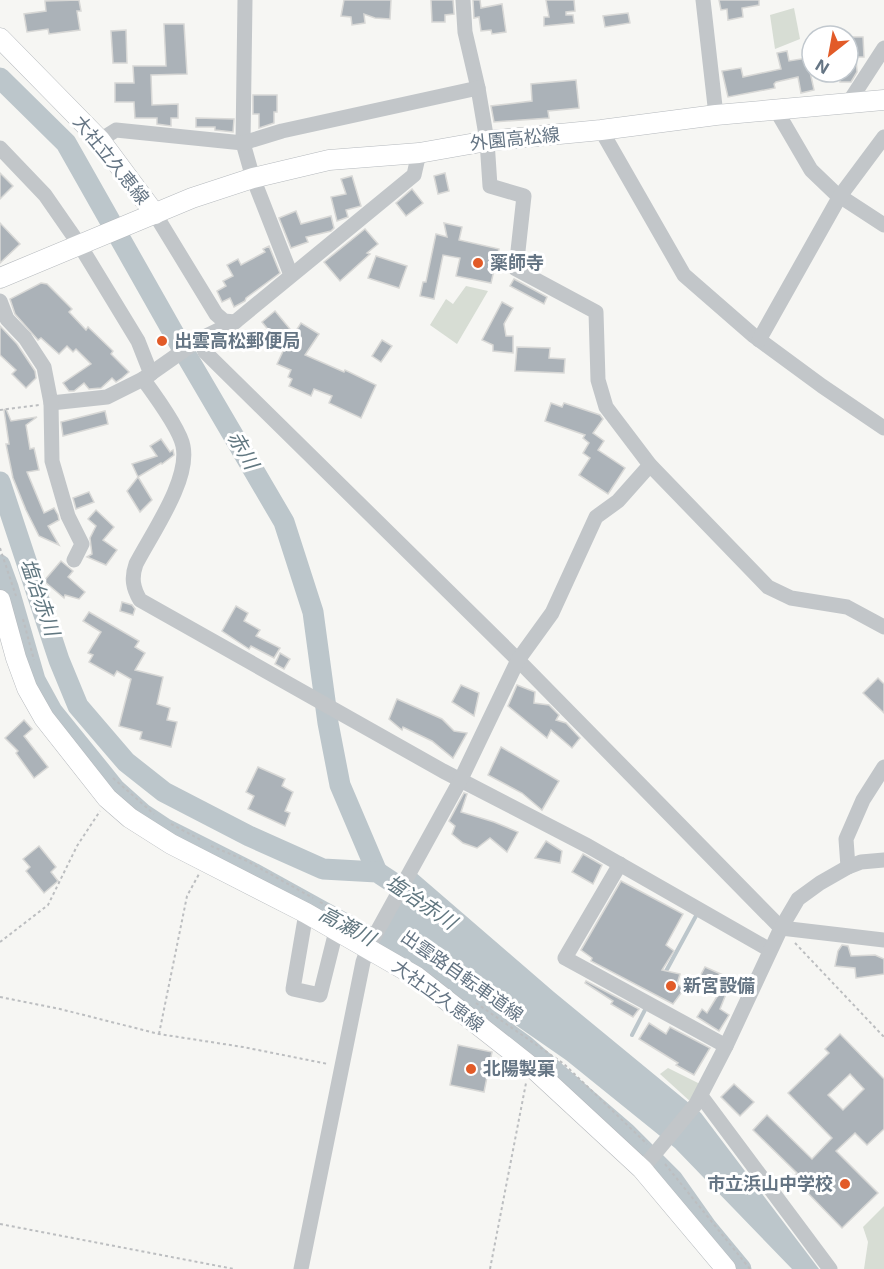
<svg xmlns="http://www.w3.org/2000/svg" width="884" height="1269" font-family="Inter,'Noto Sans JP',sans-serif">
  <rect width="100%" height="100%" fill="#f6f6f3"/>
  <g fill="#d7ddd4">
    <path d="M794,8L800,39L775,49L770,15Z"/>
    <path d="M466,286L488,291L457,344L430,325L446,299L453,304Z"/>
    <path d="M668,1068L706,1087L692,1103L660,1074Z"/>
    <path d="M884,1206V1269H864L868,1242L863,1227Z"/>
  </g>
  <path fill="#bcc6cb" d="M415,872L554,992L701,1113L819,1269H792L675,1148L566,1060L381,932Z"/>
  <g fill="none" stroke-linecap="round" stroke-linejoin="round">
    <g stroke="#bcc6cb" stroke-width="4">
      <path d="M665,973L697,914"/>
      <path d="M632,1035L647,1006"/>
    </g>
    <g stroke="#bcc6cb" stroke-width="21">
      <path d="M0,78L66,143L182,348L284,522L313,612L328,723L340,785L377,872"/>
      <path d="M0,482L59,660L78,706L126,762L164,792L249,836L323,869L377,872L418,899"/>
      <path d="M0,565L8,587L35,680L52,711L115,789L143,814L164,828L253,873L394,951L524,1045L626,1133L673,1180L707,1228L741,1269"/>
    </g>
  </g>
  <g fill="#abb2b8" stroke="#d8d8d6" stroke-width="1.5" fill-rule="evenodd">
    <path d="M79,0L81,11H77L80,30L49,34L48,29L27,32L24,14L46,11L45,1Z"/>
    <path d="M344,0H391L390,19L375,18L364,14L365,23L352,25L351,17L341,16Z"/>
    <path d="M431,0H453L454,14L445,15V22H432Z"/>
    <path d="M473,0H480L481,8L502,4L506,32L492,34L491,30L481,31L479,17L474,18Z"/>
    <path d="M546,0H574L575,11L566,12V15H573L574,23L544,26V17H549Z"/>
    <path d="M719,0H759V5L742,8L743,17L728,20L727,9L721,10Z"/>
    <path d="M628,13L630,23L605,27L603,16Z"/>
    <path d="M164,24H184L187,74L151,75L152,105L178,104V118H171V126L157,124V118H135L134,102H115V83H134L133,66H166Z"/>
    <path d="M126,30L127,63H113L111,31Z"/>
    <path d="M848,37H863L864,57H856L857,72L851,82H840V72H848Z"/>
    <path d="M787,51L789,61L807,58L814,90L801,93L798,77L776,82L774,84L775,88L728,97L722,71L741,68L743,77L781,69L777,53Z"/>
    <path d="M576,80L579,108L548,111L549,118L494,122L491,106L532,101L531,84Z"/>
    <path d="M253,95H277V112H274V123L259,128V114H253Z"/>
    <path d="M196,118L234,119L233,132L215,130V127H196Z"/>
    <path d="M0,173L13,186L0,199Z"/>
    <path d="M445,173L449,191L438,194L434,176Z"/>
    <path d="M352,176L361,206L346,210L348,217L337,221L331,197L346,194L341,179Z"/>
    <path d="M412,189L423,203L406,216L396,203Z"/>
    <path d="M296,211L301,224L331,216L334,228L331,231L306,237L308,242L291,248L279,218Z"/>
    <path d="M0,223L20,244L0,263Z"/>
    <path d="M444,223L462,227L459,240L499,249L491,283L456,276L460,258L443,255L434,299L420,296L423,282H426L436,234L447,237Z"/>
    <path d="M365,229L378,244L367,253L370,254L340,281L324,262Z"/>
    <path d="M269,246L280,273L246,298L245,301L234,307L230,298L222,302L217,291L226,286L223,281L233,276L227,265L238,259L241,265L265,252L263,249Z"/>
    <path d="M376,256L407,266L399,288L368,278Z"/>
    <path d="M514,279L547,297L544,304L510,286Z"/>
    <path d="M41,283L47,284L72,309L69,312L86,330L88,327L113,351L111,354L129,372L122,378L116,382L112,378L101,388L89,389L84,383L74,391H69L63,383L91,364L76,349L73,352L67,346L59,354L41,338L38,340L15,314L10,299Z"/>
    <path d="M502,302L513,308L504,324L506,336H513V353L493,351V345L482,340Z"/>
    <path d="M275,311L294,334L301,323L319,334L305,355L344,372L345,370L376,385L361,418L329,403L332,396L314,389L311,396L289,386L292,379L288,377L291,370L277,364L284,349L262,322Z"/>
    <path d="M0,326L17,344L35,371L36,378L26,388L12,374L16,370L0,355Z"/>
    <path d="M382,340L392,346L381,362L372,356Z"/>
    <path d="M517,347L550,348L549,358L565,359L564,373L515,371Z"/>
    <path d="M551,403L562,407L564,403L600,415L603,419L593,433L604,441L598,450L625,468L608,494L579,475L590,458L583,453L589,443L583,438L585,435L545,421Z"/>
    <path d="M6,409L11,421L37,417L26,425L30,449L34,448L39,470L27,472L44,513L54,508L58,515L59,520L48,526L59,545L39,536L26,510L13,478L6,444H9L4,410Z"/>
    <path d="M105,411L108,424L63,436L61,422Z"/>
    <path d="M161,439L170,452L173,450L174,455L162,464L161,463L138,477L132,464L157,456L150,446Z"/>
    <path d="M138,477L152,500L140,512L127,491Z"/>
    <path d="M89,492L94,502L76,509L73,498Z"/>
    <path d="M96,510L114,527L103,540L117,550L106,565L87,557L92,554L90,538L96,526L88,519Z"/>
    <path d="M61,561L73,571L68,577L85,592L79,599L65,595L64,598L44,581Z"/>
    <path d="M122,602L132,605L135,609L133,615L120,611Z"/>
    <path d="M236,606L248,613L244,621L260,630L256,636L280,648L274,658L251,646L249,649L222,631Z"/>
    <path d="M89,612L139,641L135,647L145,653L135,670L163,677L157,704L170,708L167,720L177,722L171,747L140,739L142,732L119,726L131,679L117,671L114,676L89,662L93,655L88,653L101,632L83,621Z"/>
    <path d="M280,653L290,659L284,669L275,664Z"/>
    <path d="M878,678L884,684V713L863,693Z"/>
    <path d="M461,685L479,693L474,716L452,702Z"/>
    <path d="M517,685L535,692L534,703L549,705L559,715L556,720L566,723L580,738L572,748L551,730L547,738L508,706Z"/>
    <path d="M397,699L442,719L454,731L467,733L453,758L432,741L403,727L402,730L389,719Z"/>
    <path d="M24,720L32,729L24,736L48,767L34,778L16,753L18,751L5,738Z"/>
    <path d="M501,747L559,781L542,810L522,793L488,775Z"/>
    <path d="M258,767L285,779L282,786L293,792L285,811L290,813L285,826L248,809L254,796L246,792Z"/>
    <path d="M464,793L467,794L461,812L494,822L518,832L507,852L490,838L477,848L463,843L452,834L455,826L449,821Z"/>
    <path d="M546,841L562,851L560,863L535,858Z"/>
    <path d="M39,846L56,867L51,872L58,881L44,893L26,871L30,867L23,859Z"/>
    <path d="M583,854L602,865L593,884L572,872Z"/>
    <path d="M621,881L683,914L666,945L674,951L662,970L680,974L677,984L684,989L673,1004L591,961L592,958L581,950Z"/>
    <path d="M842,945L848,946L851,956L875,955L884,959V974L856,978L855,968L835,966L838,951Z"/>
    <path d="M705,967L732,979L720,1009L729,1015L719,1031L697,1017L702,1009L707,1013L718,995L696,984Z"/>
    <path d="M586,981L639,1009L633,1017L611,1004L613,1001L585,983Z"/>
    <path d="M649,1023L666,1034L670,1027L710,1048L694,1075L676,1065L678,1063L639,1039Z"/>
    <path d="M840,1034L884,1079V1129L867,1145L855,1133L836,1151L878,1193L842,1228L802,1187L804,1184L795,1175L797,1173L753,1130L767,1115L812,1159L832,1138L788,1093L829,1053L825,1049ZM850,1074L864,1089L843,1110L828,1095Z"/>
    <path d="M458,1045L492,1052L484,1092L450,1085Z"/>
    <path d="M734,1084L754,1102L740,1116L721,1097Z"/>
  </g>
  <g fill="none" stroke-linecap="round" stroke-linejoin="round">
    <g stroke="#b5b9bd" stroke-width="21">
      <g id="major">
        <path d="M0,38L100,140L155,214"/>
        <path d="M0,278L192,198L253,178L329,160L419,153L487,141L601,130L716,115L884,100"/>
        <path d="M0,600L16,658L27,688L44,718L107,798L130,818L171,844L306,913L417,977L534,1069L642,1169L726,1269"/>
      </g>
    </g>
    <g stroke="#bcbec0" stroke-width="2" stroke-dasharray="3 3" stroke-linecap="butt">
      <path d="M0,410L39,405"/>
      <path d="M0,548L16,596"/>
      <path d="M23,619L34,660"/>
      <path d="M113,778L154,814"/>
      <path d="M171,824L201,840"/>
      <path d="M211,846L247,861L313,898"/>
      <path d="M320,902L365,927"/>
      <path d="M0,942L48,905L77,846L100,811"/>
      <path d="M795,943L884,1037"/>
      <path d="M0,997L60,1009L159,1034L243,1047L328,1064"/>
      <path d="M476,1003L564,1064L647,1144"/>
      <path d="M159,1034L187,896L199,874"/>
      <path d="M665,1164L750,1269"/>
      <path d="M0,1224L234,1269"/>
      <path d="M490,1269L526,1083"/>
    </g>
    <g stroke="#c2c6c9" stroke-width="15">
      <path d="M245,0L243,143L253,178L291,275"/>
      <path d="M463,0L465,32L478,88L487,141L490,186L524,196L516,269L596,312L598,380L606,407L650,465L768,587L791,598L847,607L884,627"/>
      <path d="M703,0L716,115"/>
      <path d="M849,102L884,48"/>
      <path d="M776,110L811,170L835,193L884,225"/>
      <path d="M601,130L684,275L754,336L822,386L884,428"/>
      <path d="M100,140L116,130L243,143L282,131L478,88"/>
      <path d="M0,148L45,195L79,244L138,341L151,374"/>
      <path d="M419,153L414,175L235,322L200,339L143,379C154,394 180,429 183,446C190,480 152,533 136,564C131,578 133,588 140,600L443,771L588,846L770,950"/>
      <path d="M155,214L216,314L224,321L235,322"/>
      <path d="M0,301L7,319L25,338L44,367L51,403L107,397L143,379"/>
      <path d="M200,339L205,352L518,660L781,928L884,940"/>
      <path d="M759,340L840,196L884,137"/>
      <path d="M51,403L52,461L68,516L82,544L74,560"/>
      <path d="M620,864L565,958L726,1046"/>
      <path d="M848,867L846,839L863,800L884,767"/>
      <path d="M306,913L293,989L320,995L336,931"/>
      <path d="M701,1096L830,1269"/>
      <path d="M642,1169L696,1104L726,1046L781,928L798,899L820,883L848,867L861,862L884,860"/>
      <path d="M301,1269L363,962L368,948L460,781L518,660L552,613L596,517L618,501L650,465"/>
    </g>
    <use href="#major" stroke="#fff" stroke-width="20"/>
  </g>
  <g fill="#e25b28" stroke="#fff" stroke-width="2">
    <circle cx="478" cy="263" r="6"/>
    <circle cx="162" cy="341" r="6"/>
    <circle cx="671" cy="986" r="6"/>
    <circle cx="471" cy="1069" r="6"/>
    <circle cx="845" cy="1184" r="6"/>
  </g>
  <g text-anchor="middle" stroke-width="6" stroke-linejoin="round" paint-order="stroke">
    <g font-size="18" fill="#657584" stroke="#fff">
      <text transform="translate(515 139) rotate(-6)" y="6">外園高松線</text>
      <text transform="translate(111 160) rotate(51)" y="6">大社立久恵線</text>
      <text transform="translate(462 976) rotate(35)" y="6">出雲路自転車道線</text>
      <text transform="translate(438 996) rotate(36)" y="6">大社立久恵線</text>
    </g>
    <g font-size="18" font-weight="bold" fill="#657584" stroke="#fff" text-anchor="start">
      <text x="490" y="269">薬師寺</text>
      <text x="174" y="347">出雲高松郵便局</text>
      <text x="683" y="992">新宮設備</text>
      <text x="483" y="1075">北陽製菓</text>
      <text x="833" y="1190" text-anchor="end">市立浜山中学校</text>
    </g>
    <g font-size="20" font-style="italic" fill="#617780" stroke="#fff">
      <text transform="translate(243 450) rotate(60)" y="7">赤川</text>
      <text transform="translate(40 597) rotate(71)" y="7">塩冶赤川</text>
      <text transform="translate(421 902) rotate(34)" y="7">塩冶赤川</text>
      <text transform="translate(347 926) rotate(28)" y="7">高瀬川</text>
    </g>
  </g>
  <g transform="translate(830 54) rotate(211)"><circle r="28" fill="#ffffff" stroke="#c1c8ce" stroke-width="1.5"/>
  <path d="M0-4.5L10 22L0 15L-10 22Z" fill="#e25b28"/>
  <text y="-9" font-size="16" font-weight="bold" text-anchor="middle" fill="#657584">N</text>
  </g>
</svg>
